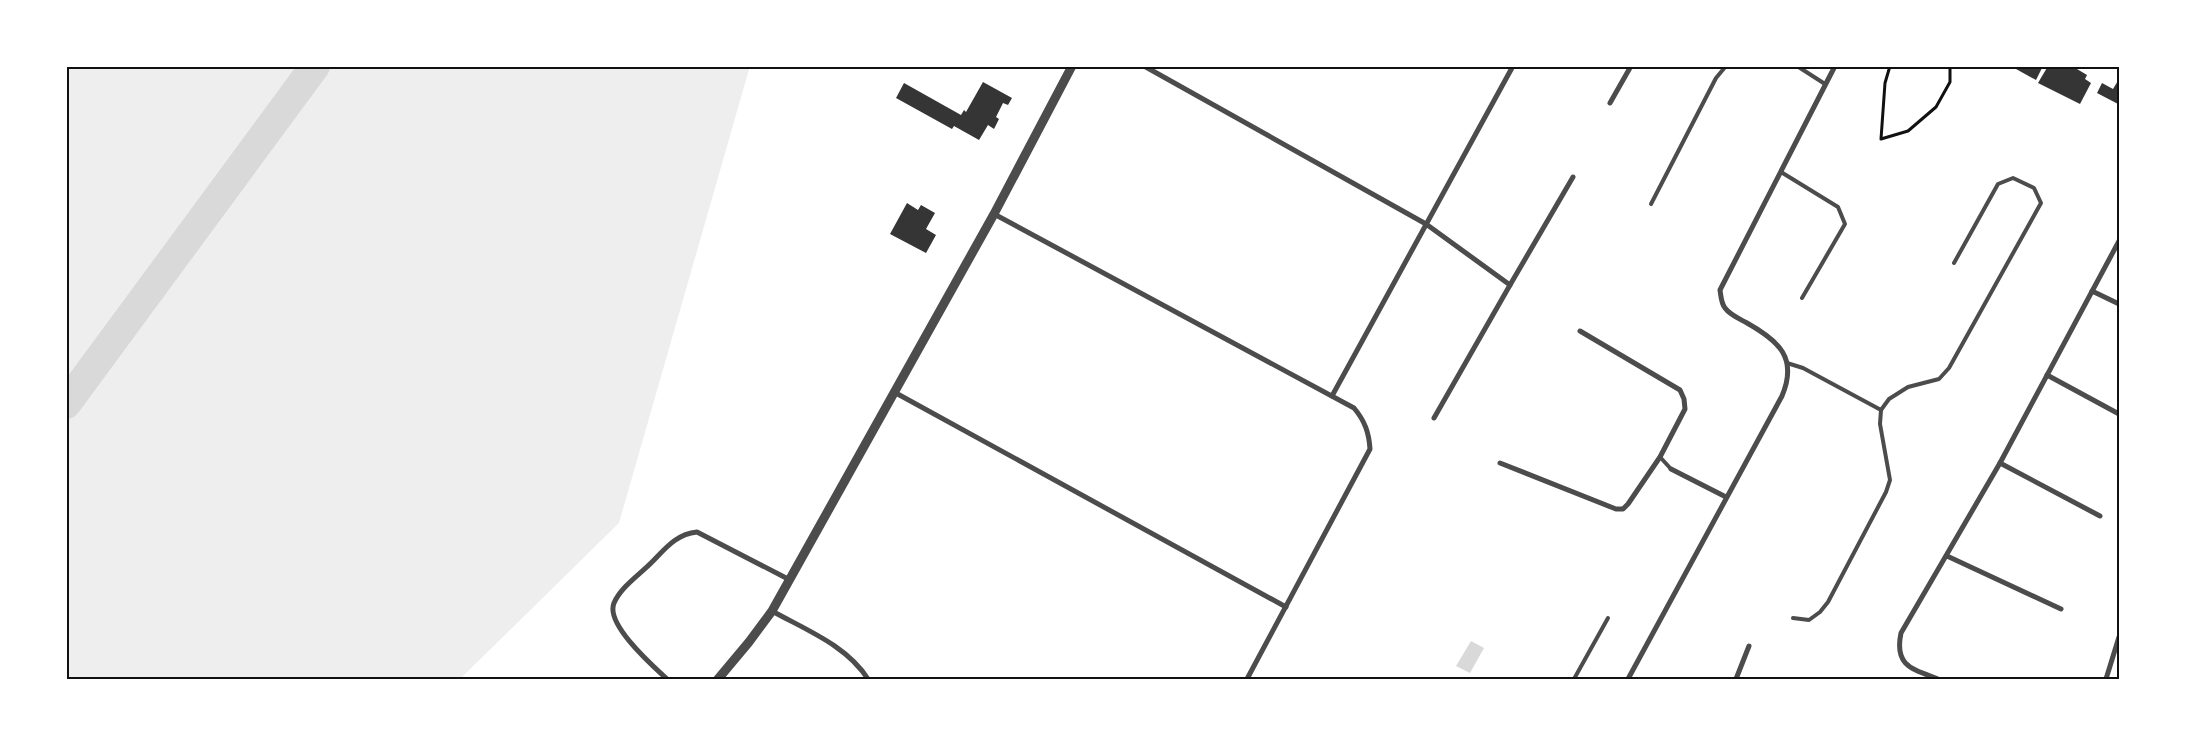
<svg xmlns="http://www.w3.org/2000/svg" width="2185" height="745" font-family="'Work Sans',sans-serif">
  <rect width="100%" height="100%" fill="#fff"/>
  <path fill="#eee" d="M66,66H750L619,523L460,679H66Z"/>
  <path fill="#d9d9d9" d="M1471,641L1484,648L1470,673L1456,666Z"/>
  <g fill="none" stroke-linecap="round" stroke-linejoin="round">
    <path stroke="#d9d9d9" stroke-width="30" d="M66,404L315,66"/>
  </g>
  <g fill="#353535">
    <path d="M2017,66H2043L2036,80L2016,69Z"/>
    <path d="M2048,66H2072L2087,75L2085,79L2091,83L2080,104L2038,83Z"/>
    <path d="M2119,79L2118,104L2097,93L2102,83L2113,89Z"/>
    <path d="M983,82L1012,98L1008,105L1003,103L996,117L999,119L994,129L988,125L979,140L954,126L952,129L896,98L904,83L961,115L964,110L966,112Z"/>
    <path d="M907,203L918,210L921,205L935,213L926,229L936,235L926,253L890,234Z"/>
  </g>
  <g fill="none" stroke-linecap="round" stroke-linejoin="round">
    <path stroke="#111" stroke-width="3" d="M1890,66L1885,83L1881,139L1908,131L1936,107L1950,82V66"/>
    <g stroke="#4c4c4c" stroke-width="4">
      <path d="M1797,66L1825,84"/>
      <path d="M1781,172L1838,207L1845,224L1802,298"/>
      <path d="M1651,204L1716,78L1726,66"/>
      <path d="M1787,363L1803,368L1881,410"/>
      <path d="M1660,457L1671,469"/>
      <path d="M1793,618L1809,620L1820,612L1828,602L1886,492L1890,480L1880,424L1881,410L1889,399L1908,387L1939,379L1949,368L2041,203L2034,188L2013,178L1998,184L1954,263"/>
      <path d="M1574,679L1608,618"/>
    </g>
    <g stroke="#4c4c4c" stroke-width="5">
      <path d="M1144,66L1426,224L1510,285L1573,177"/>
      <path d="M1610,103L1631,66"/>
      <path d="M994,214L1354,408C1365,421 1369,433 1370,449L1247,679"/>
      <path d="M2092,291L2119,304"/>
      <path d="M2047,375L2119,414"/>
      <path d="M894,392L1286,607"/>
      <path d="M1332,396L1513,66"/>
      <path d="M1434,418L1510,285"/>
      <path d="M1500,463L1616,509H1623L1628,504L1660,457L1685,409L1684,399L1680,390L1580,331"/>
      <path d="M2000,463L2100,516"/>
      <path d="M1671,469L1726,497"/>
      <path d="M1947,556L2061,609"/>
      <path d="M772,611C806,630 846,645 868,679"/>
      <path d="M667,679C653,666 605,624 614,603C621,587 639,575 651,563C665,549 676,534 697,532L790,580"/>
      <path d="M1628,679L1782,396C1798,358 1779,341 1747,323C1740,319 1730,315 1725,308C1721,303 1721,296 1720,290L1835,66"/>
      <path d="M1736,679L1749,646"/>
      <path d="M1938,679C1912,669 1894,666 1901,633L2000,463L2119,241"/>
      <path d="M2106,679L2119,637"/>
    </g>
    <path stroke="#4c4c4c" stroke-width="9" d="M718,679L749,642L772,611L994,214L1072,66"/>
  </g>
  <rect width="2185" height="745" fill="none" stroke="#ffffff" stroke-width="135"/>
  <rect x="68" y="68" width="2050" height="610" fill="none" stroke="#111" stroke-width="2"/>
</svg>
